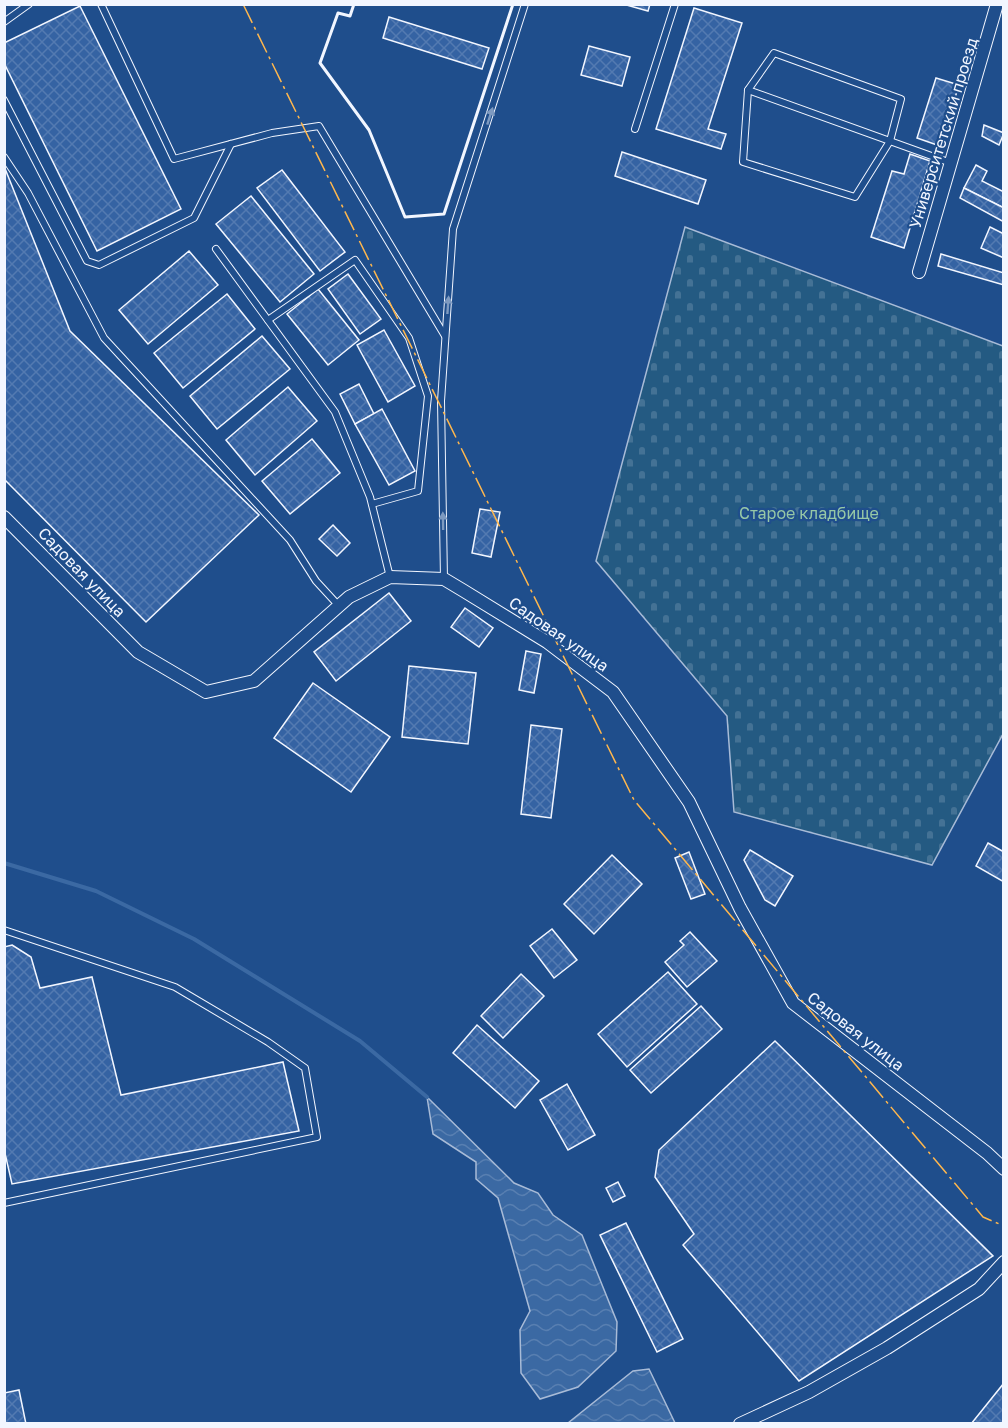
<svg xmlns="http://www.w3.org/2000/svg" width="1008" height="1428" font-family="'Golos Text',sans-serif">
  <defs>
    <pattern id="cemetery-stones" width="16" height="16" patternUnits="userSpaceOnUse" patternTransform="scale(1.5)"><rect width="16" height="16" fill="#245a82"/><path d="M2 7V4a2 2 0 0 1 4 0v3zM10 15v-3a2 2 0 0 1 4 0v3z" fill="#447295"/></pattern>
    <pattern id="water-waves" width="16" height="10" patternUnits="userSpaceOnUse" patternTransform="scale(1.5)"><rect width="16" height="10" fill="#3b69a3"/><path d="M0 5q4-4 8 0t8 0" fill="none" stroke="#587fb1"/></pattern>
    <pattern id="building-cross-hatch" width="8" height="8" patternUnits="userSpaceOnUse" patternTransform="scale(1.5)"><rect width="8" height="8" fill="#3563a3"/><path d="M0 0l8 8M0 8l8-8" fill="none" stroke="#537ab1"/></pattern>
  </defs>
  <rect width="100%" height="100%" fill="#1f4e8c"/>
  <path fill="url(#cemetery-stones)" stroke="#a8bbd7" stroke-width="1.5" d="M685,227L1003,346V734L932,865L734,812L727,716L596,561Z"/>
  <g fill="url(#water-waves)" stroke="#a8bbd7" stroke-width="1.5">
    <path d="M427,1097L514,1183L538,1193L553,1215L582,1235L617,1322L616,1351L578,1387L540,1399L521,1373L520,1330L530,1311L498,1198L476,1179V1162L433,1134Z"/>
    <path d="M649,1369L675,1423H568L633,1371Z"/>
  </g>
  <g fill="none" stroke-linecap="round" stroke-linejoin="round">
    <path stroke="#3b69a3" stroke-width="4" d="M4,863L96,891L194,939L360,1041L427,1097"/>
  </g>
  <g fill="url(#building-cross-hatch)" stroke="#f2f6ff" stroke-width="1.5">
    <path d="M623,4H650L648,11Z"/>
    <path d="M80,6L181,209L97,251L4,63V43Z"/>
    <path d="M694,8L742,23L708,129L726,134L721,149L656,129Z"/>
    <path d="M389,17L489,48L482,69L383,38Z"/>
    <path d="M589,46L630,57L622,86L581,75Z"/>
    <path d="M936,78L959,85L940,146L917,138Z"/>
    <path d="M984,125L1004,133L999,145L982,136Z"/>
    <path d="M622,152L706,180L698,204L615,176Z"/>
    <path d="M910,154L930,161L904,248L871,237L892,171L904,174Z"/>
    <path d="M976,165L987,171L982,181L1004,192V208L964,188Z"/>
    <path d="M4,166L70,331L259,515L146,622L4,479Z"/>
    <path d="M282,170L345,252L320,271L257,188Z"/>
    <path d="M964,188L1004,208V222L960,198Z"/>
    <path d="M251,196L314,274L280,302L216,224Z"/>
    <path d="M990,227L1004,234V258L981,248Z"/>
    <path d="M189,251L218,285L148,344L119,310Z"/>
    <path d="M941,254L1004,273V285L938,266Z"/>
    <path d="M348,274L381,319L360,334L328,289Z"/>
    <path d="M318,289L359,340L328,365L287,314Z"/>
    <path d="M227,294L255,329L183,388L154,353Z"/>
    <path d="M384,330L415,386L388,402L357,345Z"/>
    <path d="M262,336L290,369L217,429L190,396Z"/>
    <path d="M359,384L374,414L355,424L340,394Z"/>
    <path d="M288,387L317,421L255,475L226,440Z"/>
    <path d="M382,409L415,471L389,485L355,424Z"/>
    <path d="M312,439L340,473L290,514L262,481Z"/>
    <path d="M480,509L500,512L491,557L472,553Z"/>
    <path d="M333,525L350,543L337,556L319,539Z"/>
    <path d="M389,593L411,621L336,681L314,652Z"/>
    <path d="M465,608L493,628L479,647L451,627Z"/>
    <path d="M526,651L541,654L534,693L519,690Z"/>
    <path d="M409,666L476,673L468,744L402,737Z"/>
    <path d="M313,683L390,737L351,792L274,738Z"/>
    <path d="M531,725L562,729L551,818L521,814Z"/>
    <path d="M988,843L1004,852V882L976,866Z"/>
    <path d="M750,850L793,876L775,906L765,900L744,860Z"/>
    <path d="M689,852L705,894L691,899L675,858Z"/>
    <path d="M612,855L642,884L594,934L564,904Z"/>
    <path d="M552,929L577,960L554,978L530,946Z"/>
    <path d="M690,932L717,961L687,987L665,962L684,945L680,941Z"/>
    <path d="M12,945L31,957L40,988L92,977L121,1095L283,1062L299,1131L12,1184L4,1149V947Z"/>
    <path d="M668,972L697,1004L627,1067L598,1034Z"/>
    <path d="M521,974L544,996L503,1038L481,1016Z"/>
    <path d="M701,1006L722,1029L651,1093L630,1070Z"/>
    <path d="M477,1025L539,1081L515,1108L453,1053Z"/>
    <path d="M775,1041L993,1256L799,1381L683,1245L694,1234L655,1177L659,1150Z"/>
    <path d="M567,1084L595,1135L568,1150L540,1100Z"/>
    <path d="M618,1182L625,1196L613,1202L606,1188Z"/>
    <path d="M626,1223L683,1339L657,1352L600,1235Z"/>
    <path d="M1004,1383V1424H971Z"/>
    <path d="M19,1390L26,1424H4V1393Z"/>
  </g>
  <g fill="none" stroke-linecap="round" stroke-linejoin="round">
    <g stroke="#f2f6ff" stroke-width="8">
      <g id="service">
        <path d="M101,4L174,159L272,133L319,126L445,336"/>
        <path d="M4,22L29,4"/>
        <path d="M774,53L901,99L890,141L855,197L743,162L748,90Z"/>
        <path d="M748,90L951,163"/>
        <path d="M4,100L87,261L99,265L194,218L231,144"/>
        <path d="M635,129L675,4"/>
        <path d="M4,157L28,193L104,338L290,540L316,581L339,606"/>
        <path d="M216,249L335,412L370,497L390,577"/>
        <path d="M268,320L355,260L409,338L428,396L418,491L372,504"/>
        <path d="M444,579L441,401L453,229L525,4"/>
        <path d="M4,930L175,987L268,1042L305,1068L317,1137L4,1203"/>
      </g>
    </g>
    <g stroke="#f2f6ff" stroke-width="14">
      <g id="minor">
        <path d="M919,272L997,4"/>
        <path d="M4,517L138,652L206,692L254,681L349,597L390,577L444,579L464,591L547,642L613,692L689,802L740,908L793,1003L987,1153L1004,1169"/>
        <path d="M740,1424L809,1392L887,1348L979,1289L1004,1262"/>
      </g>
    </g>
    <use href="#service" stroke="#1f4e8c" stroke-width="6"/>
    <use href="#minor" stroke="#1f4e8c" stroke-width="12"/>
    <path stroke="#f2f6ff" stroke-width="3" d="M354,4L350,16L338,13L320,63L369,130L405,217L444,214L513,4"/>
    <path stroke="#ffb74d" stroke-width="1.5" stroke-dasharray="21 4.5 3 4.5" stroke-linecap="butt" d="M243,4L634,800L983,1217L1004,1226"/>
  </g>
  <defs><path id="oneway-solid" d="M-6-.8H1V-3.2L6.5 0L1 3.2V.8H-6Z" transform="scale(1.5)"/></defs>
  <g fill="#7e9ac0">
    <use href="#oneway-solid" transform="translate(490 116) rotate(-72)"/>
    <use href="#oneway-solid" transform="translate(448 305) rotate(-86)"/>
    <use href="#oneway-solid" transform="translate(443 521) rotate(-91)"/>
  </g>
  <g text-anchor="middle" stroke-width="4.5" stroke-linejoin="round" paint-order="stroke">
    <g font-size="16" fill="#f2f6ff" stroke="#1f4e8c">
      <text transform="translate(943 133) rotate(-73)" y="6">Университетский проезд</text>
      <text transform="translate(82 572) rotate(46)" y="6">Садовая улица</text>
      <text transform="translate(559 634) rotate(35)" y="6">Садовая улица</text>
      <text transform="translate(856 1031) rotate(38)" y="6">Садовая улица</text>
    </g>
    <g font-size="16" fill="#97c8a6" stroke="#1f4e8c">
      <text x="809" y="519">Старое кладбище</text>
    </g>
  </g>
  <rect width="1008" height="1428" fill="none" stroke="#f2f6ff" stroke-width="12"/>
</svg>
